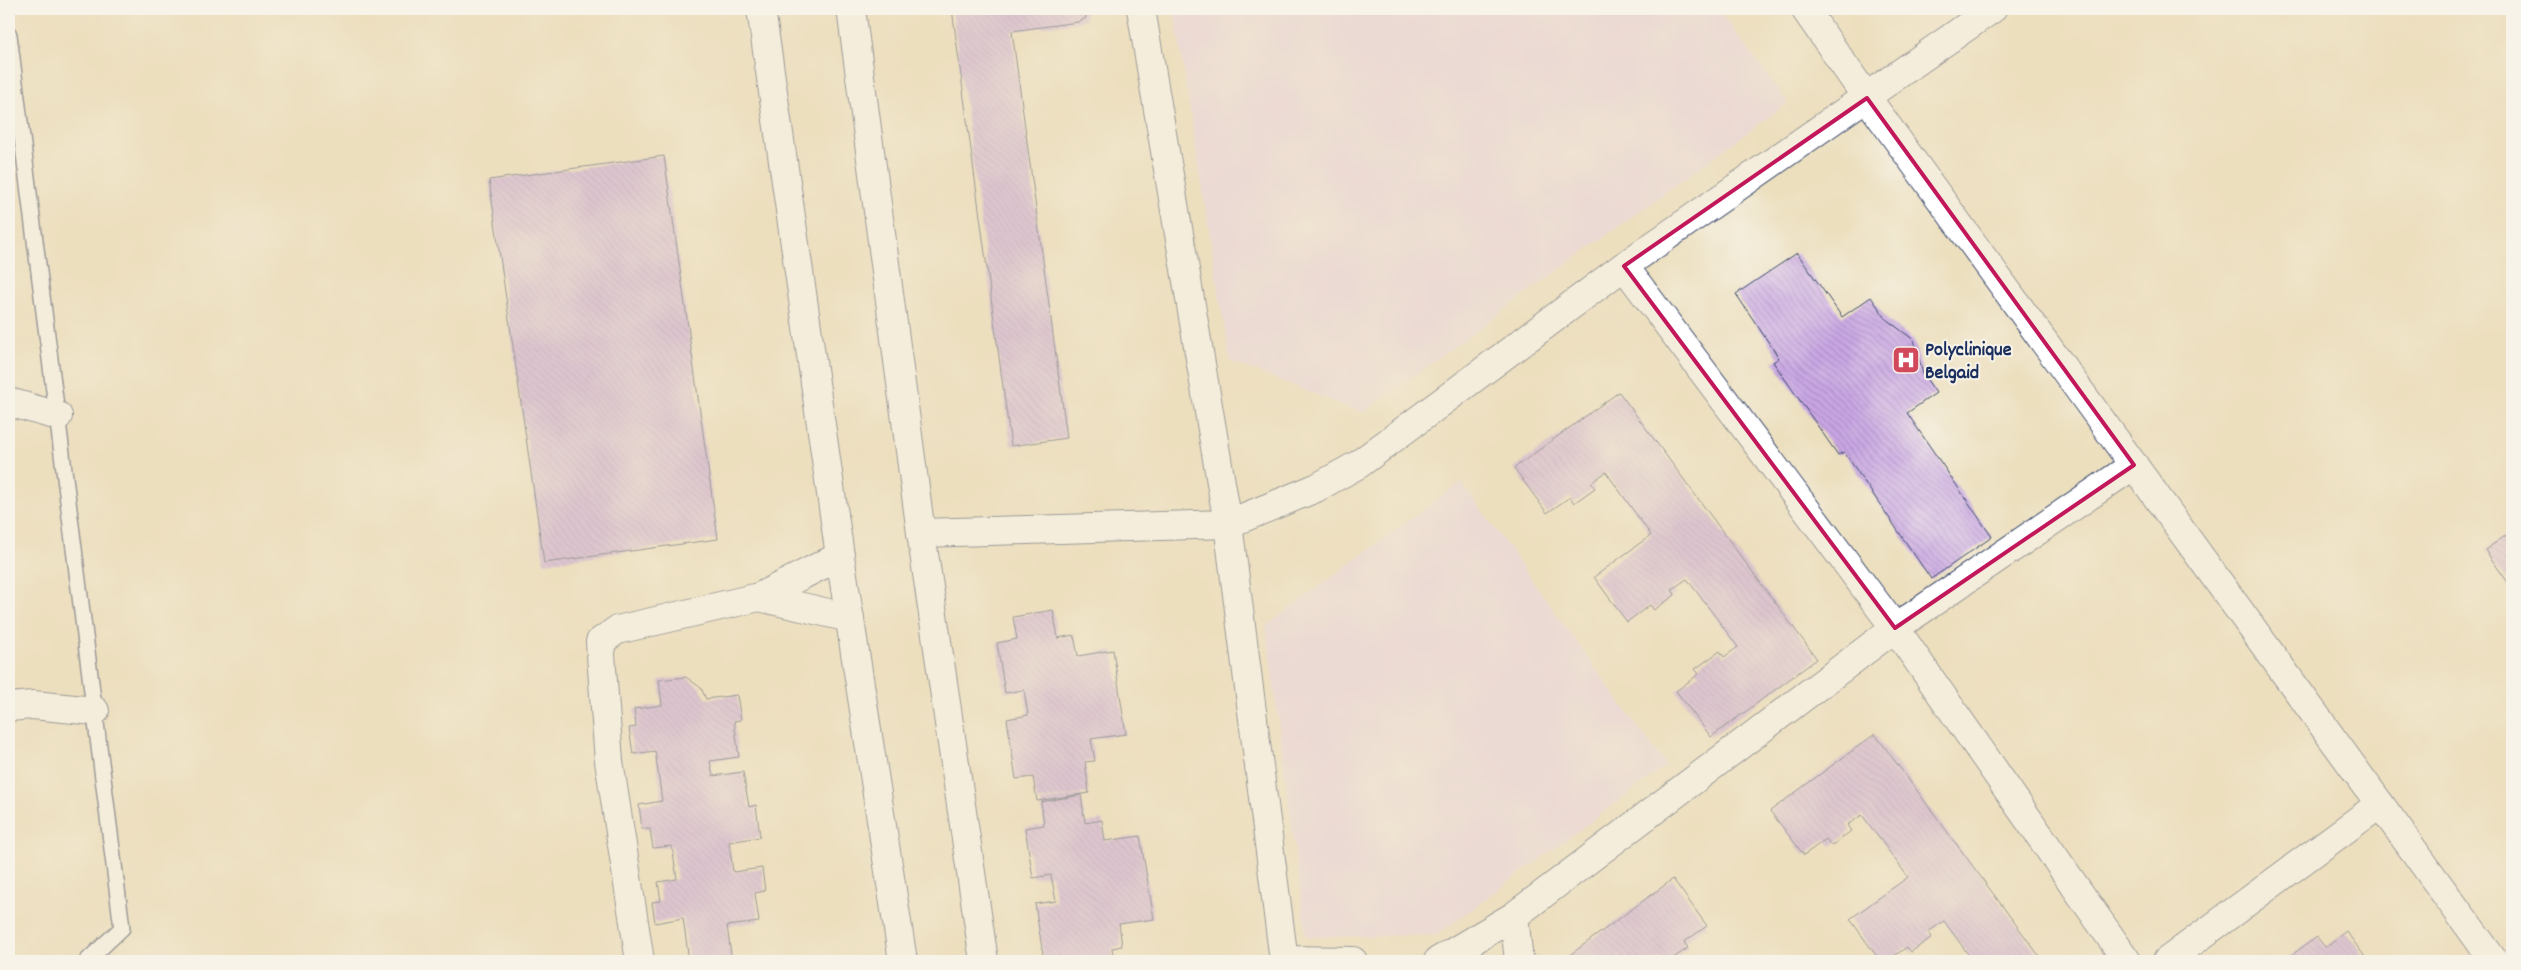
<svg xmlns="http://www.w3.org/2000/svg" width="2521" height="970" font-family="Dekko,sans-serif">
  <defs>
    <pattern id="building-back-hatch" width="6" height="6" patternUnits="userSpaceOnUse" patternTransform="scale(1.25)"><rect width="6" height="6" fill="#caa7e5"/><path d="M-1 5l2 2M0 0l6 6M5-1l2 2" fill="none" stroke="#a388bd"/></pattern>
  </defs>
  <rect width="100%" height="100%" fill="#f7f3e8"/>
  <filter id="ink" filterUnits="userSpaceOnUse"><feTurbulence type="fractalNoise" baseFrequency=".02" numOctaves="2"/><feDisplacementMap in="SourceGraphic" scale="10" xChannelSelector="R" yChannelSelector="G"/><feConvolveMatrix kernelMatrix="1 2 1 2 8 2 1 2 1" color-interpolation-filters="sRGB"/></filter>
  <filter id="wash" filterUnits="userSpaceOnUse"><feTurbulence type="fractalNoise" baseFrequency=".0096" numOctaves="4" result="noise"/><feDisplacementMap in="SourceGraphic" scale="20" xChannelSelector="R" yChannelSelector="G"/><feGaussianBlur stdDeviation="1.12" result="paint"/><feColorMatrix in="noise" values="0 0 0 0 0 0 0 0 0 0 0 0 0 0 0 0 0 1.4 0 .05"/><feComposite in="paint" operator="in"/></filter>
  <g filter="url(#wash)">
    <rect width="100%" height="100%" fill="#ecdfbe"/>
    <g fill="#e8d2ee">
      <path d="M1174,9H1718L1788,103L1363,413L1230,361Z"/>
      <path d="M1461,482L1666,766L1437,935L1306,937L1266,626Z"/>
    </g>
    <g id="blocks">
      <g fill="url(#building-back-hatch)">
        <path d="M952,9H1085L1086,18L1078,22L1012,31L1067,438L1011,446Z"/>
        <path d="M664,156L718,539L544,563L489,180Z"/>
        <path d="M1797,253L1842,317L1871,297L1887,320L1914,340L1923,374L1936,393L1907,413L1992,537L1931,579L1844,452L1838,455L1773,362L1779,358L1736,294Z"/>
        <path d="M1619,392L1817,659L1711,737L1676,691L1699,674L1695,669L1720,651L1724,657L1738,647L1687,579L1672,589L1675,595L1654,610L1650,605L1627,622L1594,577L1651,535L1606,472L1591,483L1595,488L1574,503L1570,497L1547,513L1514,468Z"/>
        <path d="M2512,531V588L2485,550Z"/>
        <path d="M1053,610L1058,638L1074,635L1078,656L1113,650L1126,734L1091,739L1095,761L1085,762L1089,793L1037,801L1033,777L1016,779L1007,719L1028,715L1024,690L1005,693L997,643L1017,639L1013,617Z"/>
        <path d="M686,677L701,688L706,699L737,695L741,720L734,721L739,757L710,761L713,776L743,772L749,807L756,805L760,837L729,842L733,872L762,868L765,891L755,893L759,922L727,926L732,961H689L683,918L655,923L652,902L661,901L658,882L677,879L672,846L653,848L650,829H642L639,805L662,801L655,751L633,754L629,728L636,727L634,709L662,705L659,680Z"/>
        <path d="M1875,734L2043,961H1973L1944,921L1928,932L1932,937L1911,952L1907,947L1887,961H1880L1850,919L1908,877L1862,815L1847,825L1851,831L1831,846L1826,839L1804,855L1770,811Z"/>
        <path d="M1081,795L1085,823L1102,820L1105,841L1140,836L1154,919L1119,924L1122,946L1112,948L1114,961H1044L1035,904L1056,901L1051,875L1033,878L1025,828L1044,825L1041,802Z"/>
        <path d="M1673,879L1707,926L1684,942L1688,948L1669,961L1659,959L1656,961H1570L1567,957Z"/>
        <path d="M2346,931L2368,961H2283L2317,937L2325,947Z"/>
      </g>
    </g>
  </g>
  <g filter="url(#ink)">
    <use href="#blocks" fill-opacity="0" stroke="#3a496c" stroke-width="1"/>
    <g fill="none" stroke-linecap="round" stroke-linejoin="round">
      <g stroke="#3a496c" stroke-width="18">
        <path id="service" d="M9,35L122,928L87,961"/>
      </g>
      <g stroke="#3a496c" stroke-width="30">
        <g id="minor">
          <path d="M1141,9L1228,524L1284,961"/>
          <path d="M1805,9L1867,98L2494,961"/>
          <path d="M1624,266L1895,628L2127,961"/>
          <path d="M9,402L58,416"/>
          <path d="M921,533L1228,524L1316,488L1359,464L1624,266L1992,9"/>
          <path d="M759,597L850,618"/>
          <path d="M9,707L33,705L95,711"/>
          <path d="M1514,916L1519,961"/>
          <path d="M1284,960L1353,961"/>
          <path d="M640,961L609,761L600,642L617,630L759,597L840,556"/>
          <path d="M1438,961L1514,916L1895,628L2134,465"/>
          <path d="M2167,961L2380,804"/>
        </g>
      </g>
      <g stroke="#3a496c" stroke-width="30">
        <g id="secondary">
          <path d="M761,9L840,556L903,961"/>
          <path d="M851,9L921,533L984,961"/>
        </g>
      </g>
      <use href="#service" stroke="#fff" stroke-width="15"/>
      <use href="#minor" stroke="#fff" stroke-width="28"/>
      <use href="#secondary" stroke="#fff" stroke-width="28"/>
    </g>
  </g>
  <path d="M0 0H2521V970H0ZM1867,98L2134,465L1895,628L1624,266Z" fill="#ecdfbe" fill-opacity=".55" fill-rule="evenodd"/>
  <path fill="none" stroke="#c2185b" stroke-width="4" stroke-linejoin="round" d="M1867,98L2134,465L1895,628L1624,266Z"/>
  <defs>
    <g id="hospital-square" transform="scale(1.4375)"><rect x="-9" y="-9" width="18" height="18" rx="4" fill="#d1495b" stroke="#f7f3e8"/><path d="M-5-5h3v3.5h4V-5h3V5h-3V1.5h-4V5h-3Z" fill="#fff"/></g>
  </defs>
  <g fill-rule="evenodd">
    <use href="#hospital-square" x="1906" y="360"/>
  </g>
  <g text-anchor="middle" stroke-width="4" stroke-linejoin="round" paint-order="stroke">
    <g font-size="20" font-weight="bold" fill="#1b2f5e" stroke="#f7f3e8" text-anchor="start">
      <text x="1925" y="355">Polyclinique<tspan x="1925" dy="23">Belgaid</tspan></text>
    </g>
  </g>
  <rect width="2521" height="970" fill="none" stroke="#f7f3e8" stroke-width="30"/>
</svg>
